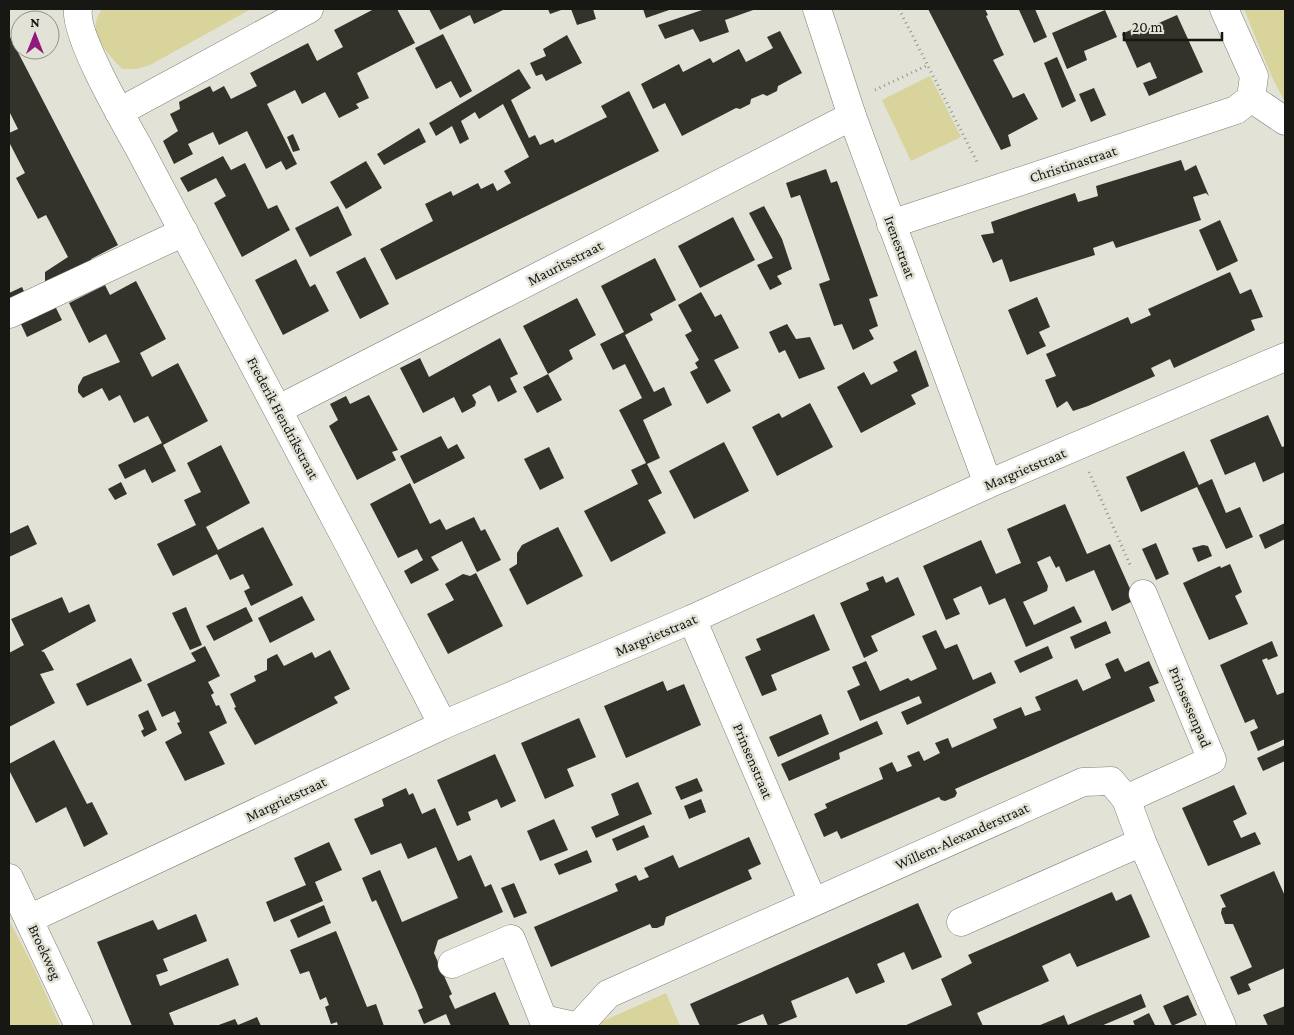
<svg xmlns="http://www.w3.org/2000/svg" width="1294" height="1035" font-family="'Crimson Pro',serif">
  <rect width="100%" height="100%" fill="#e2e2d7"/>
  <g fill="#d8d49b">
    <path d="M102,9H251L150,65L137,69H122C106,51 85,32 102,9Z"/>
    <path d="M1244,9H1285V102L1271,75Z"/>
    <path d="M930,76L961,137L911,161L882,100Z"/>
    <path d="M9,920L35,970L60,1026H9Z"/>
    <path d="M666,993L680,1026H601V1022Z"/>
  </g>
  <g fill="#33332b">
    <path d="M374,9H397L415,43L357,73L369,98L356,104L359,108L339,118L325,92L302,104L295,90L267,104L297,164L286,170L281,161L266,169L247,131L219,145L213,132L188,144L193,154L174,164L163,141L178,131L170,114L180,109L179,102L210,86L213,92L224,86L231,99L257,86L250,73L308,43L317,61L343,47L334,30Z"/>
    <path d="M429,9H505L474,24L470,15L440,30Z"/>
    <path d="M548,9H564L550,14Z"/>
    <path d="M571,9H593L596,19L577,25Z"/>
    <path d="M643,9H672L646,18Z"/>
    <path d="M705,9H756L725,20L729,32L700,42L693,29L665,39L658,25Z"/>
    <path d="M928,9H985L988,15L986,16L1004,55L993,60L1013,98L1024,93L1038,119L1008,135L1011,146L1001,150Z"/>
    <path d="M1023,9H1035L1047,37L1034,43L1019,10Z"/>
    <path d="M1105,10L1117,37L1084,51L1087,60L1067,69L1052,33Z"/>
    <path d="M1177,15L1203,72L1149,96L1143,83L1157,78L1150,62L1137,68L1122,34L1141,25L1143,30Z"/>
    <path d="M780,31L802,73L778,86L777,91L767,96L763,94L751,99L750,104L740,109L736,108L682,136L665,103L653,109L641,84L679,64L683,72L710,58L713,63L739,49L746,62L773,48L767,37Z"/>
    <path d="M443,34L472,91L460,98L451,81L436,89L415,48Z"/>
    <path d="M9,35L118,245L91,259L96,269L45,283V272L68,257L46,215L38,219L16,178L25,173L9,142V133L18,129L9,111Z"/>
    <path d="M567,35L582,63L546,81L542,74L536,76L530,63L546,56L543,49Z"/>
    <path d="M1057,57L1076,101L1062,108L1044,63Z"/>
    <path d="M519,69L531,88L511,100L529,138L535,135L540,145L553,139L555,143L607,117L601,106L629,91L659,151L396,280L380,249L433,221L425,204L451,191L453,196L478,183L481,189L493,183L497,191L511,183L504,171L529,157L503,104L479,119L475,112L461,121L469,139L460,144L452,126L436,136L429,123Z"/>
    <path d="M1094,88L1106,115L1091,122L1079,94Z"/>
    <path d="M419,128L426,142L384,165L377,154Z"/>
    <path d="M293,134L300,150L293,152L287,137Z"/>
    <path d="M223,156L231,170L245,163L268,209L277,205L290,230L242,257L214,203L226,196L216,178L188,192L180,178Z"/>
    <path d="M1181,160L1185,171L1196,165L1209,196L1206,193L1193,197L1201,220L1116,248L1113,241L1093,248L1095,255L1010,282L1002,259L993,263L981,235L994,233L991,222L1075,193L1078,202L1098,196L1096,186Z"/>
    <path d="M366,161L382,188L346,209L330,182Z"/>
    <path d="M826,169L831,183L837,181L878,296L869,299L878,326L869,330L874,339L853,350L842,324L834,326L819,284L830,280L800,195L791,198L786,183Z"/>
    <path d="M338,206L352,235L310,257L295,228Z"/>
    <path d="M764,206L782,239L792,269L777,276L782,284L770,290L757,265L773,258L749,213Z"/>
    <path d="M733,217L755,260L700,288L678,246Z"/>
    <path d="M1220,220L1238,261L1217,271L1199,230Z"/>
    <path d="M365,257L389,304L360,319L336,272Z"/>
    <path d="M655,258L676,300L650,314L653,320L625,335L654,392L664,387L672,405L643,420L660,458L647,464L662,493L648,500L666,533L611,562L584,511L638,484L631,470L646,463L619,410L642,398L625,364L613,370L600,344L624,332L601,286Z"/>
    <path d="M296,259L310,287L315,284L329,311L283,335L255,280Z"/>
    <path d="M1230,272L1240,294L1251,289L1263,317L1251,320L1255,330L1174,368L1170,359L1151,368L1155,376L1088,406L1073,411L1067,401L1057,408L1045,380L1056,376L1046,354L1128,317L1131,324L1151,315L1148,309Z"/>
    <path d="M136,281L166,339L140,353L152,377L178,363L208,421L163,445L176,471L152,483L145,469L125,479L118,465L162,443L148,416L134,423L120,395L109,401L102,388L83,398L78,392V386L83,377L120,362L106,334L89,343L69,303L105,285L110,295Z"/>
    <path d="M22,287L28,300L9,309V293Z"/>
    <path d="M701,292L715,317L721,314L739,348L714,360L731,391L707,404L690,372L698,368L695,363L699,360L685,335L692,331L678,305Z"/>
    <path d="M1037,297L1050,327L1039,332L1046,346L1027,355L1008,310Z"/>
    <path d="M577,298L596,335L569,350L573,359L548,374L523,326Z"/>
    <path d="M54,304L62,320L27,337L19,320Z"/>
    <path d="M787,324L796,339L810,337L825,369L799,379L785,350L779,353L769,332Z"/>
    <path d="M500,338L518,374L510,378L517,392L498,402L490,385L472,395L476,402L475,406L462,413L454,397L423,413L400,368L420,358L429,377Z"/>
    <path d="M916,350L929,386L911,395L916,404L861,433L837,387L864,372L871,385L898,371L893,362Z"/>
    <path d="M548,374L562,400L537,413L523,387Z"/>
    <path d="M369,395L398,450L392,452L396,460L357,480L329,426L338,420L330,404L346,396L350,404Z"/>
    <path d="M810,403L833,447L777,476L752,427L779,413L782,418Z"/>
    <path d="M1268,415L1282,447L1285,446V472L1263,482L1255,462L1225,475L1210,440Z"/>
    <path d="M441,436L448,449L457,444L465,458L414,484L400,456Z"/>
    <path d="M724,442L749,491L694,519L669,471Z"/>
    <path d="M221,445L250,503L206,527L218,550L263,527L293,585L251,606L244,591L250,588L243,574L230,580L217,554L173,576L157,544L196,525L184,500L201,492L187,463Z"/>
    <path d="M549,447L564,478L540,490L524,459Z"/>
    <path d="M1184,451L1199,485L1212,479L1226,513L1240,507L1253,537L1226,549L1197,487L1141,512L1126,477Z"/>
    <path d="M121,482L127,494L115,500L108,489Z"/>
    <path d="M410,483L430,524L440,519L446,530L474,517L481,531L485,529L501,560L477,572L462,541L431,557L439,570L411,584L404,571L423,560L417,549L398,558L370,504Z"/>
    <path d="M1065,504L1087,554L1110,544L1135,600L1112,611L1094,570L1066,582L1059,566L1056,568L1050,556L1037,562L1048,586L1047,591L1023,602L1034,625L1074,606L1082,622L1026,647L1005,598L989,605L981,586L953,599L960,614L946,620L923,566L981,540L996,574L1021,563L1007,529Z"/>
    <path d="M1285,523V539L1265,549L1259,535Z"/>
    <path d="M28,525L37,544L9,557V534Z"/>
    <path d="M558,527L583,576L527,605L509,569L517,564V553L522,545Z"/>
    <path d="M1156,543L1169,574L1156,580L1142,549Z"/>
    <path d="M1203,545L1208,546L1212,556L1198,562L1192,548Z"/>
    <path d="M1230,564L1242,592L1235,596L1248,624L1209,640L1183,583L1220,566L1221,568Z"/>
    <path d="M476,573L503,626L448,654L427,614L454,600L445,584L463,574L470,576Z"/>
    <path d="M883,576L886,583L898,577L915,615L871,636L878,651L864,658L840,603L869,590L866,583Z"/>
    <path d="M302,596L315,620L270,643L258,618Z"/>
    <path d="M62,597L69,613L89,604L96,621L41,651L44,652L54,670L40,674L55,703L9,727V653L24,645L11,619Z"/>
    <path d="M186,607L202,645L190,650L172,613Z"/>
    <path d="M246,607L253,621L214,641L206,626Z"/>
    <path d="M814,614L830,650L771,675L777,690L762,696L745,657L761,650L756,639Z"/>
    <path d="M1106,621L1111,633L1075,649L1070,637Z"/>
    <path d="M936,630L945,649L957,644L973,680L991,672L996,683L907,725L901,712L922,703L919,696L860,721L847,691L860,685L852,667L866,661L880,691L908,678L911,681L937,669L922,636Z"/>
    <path d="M1272,641L1278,656L1268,660L1267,658L1262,660L1277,695L1285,692V739L1258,751L1250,732L1258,728L1254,719L1245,723L1220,665Z"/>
    <path d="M205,646L220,676L208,682L214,693L211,695L216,706L219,705L227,723L209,732L225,764L185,781L165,742L182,733L177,723L180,722L175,711L162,717L147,684L196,661L191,653Z"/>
    <path d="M1048,646L1053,658L1020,673L1014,661Z"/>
    <path d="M330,650L350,689L334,697L338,703L255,745L234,708L236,707L230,694L256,681L254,676L267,670V659L277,654L284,666L312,652L315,658Z"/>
    <path d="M131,658L142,681L87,706L76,684Z"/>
    <path d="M1118,658L1125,672L1149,661L1159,683L1149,687L1155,701L955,789L957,793L955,797L945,801L941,800L939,797L841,839L837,831L824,837L814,814L827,808L825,804L883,779L879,768L892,762L897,772L912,766L907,756L919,751L924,761L940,753L935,743L948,738L952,748L997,728L993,719L1021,707L1025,716L1041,710L1035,697L1077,679L1083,691L1111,678L1105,664Z"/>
    <path d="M663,681L667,691L684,684L701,725L626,758L604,706Z"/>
    <path d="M148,710L157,730L144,737L141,731L144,729L138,715Z"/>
    <path d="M821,714L829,734L778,757L769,737Z"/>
    <path d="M579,718L596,757L567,769L574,786L545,799L521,743Z"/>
    <path d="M877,721L883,734L839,753L840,759L789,781L781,764Z"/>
    <path d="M54,740L87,804L92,802L108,834L84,847L66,807L36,823L9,770V764Z"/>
    <path d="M1285,745V761L1263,771L1257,758Z"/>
    <path d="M495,754L516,801L501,808L497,799L468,812L471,820L457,826L437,780Z"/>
    <path d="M697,778L703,791L681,800L675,787Z"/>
    <path d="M638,782L652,814L596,838L591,827L619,815L611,794Z"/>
    <path d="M1234,785L1247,814L1233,821L1241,838L1255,832L1261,844L1208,866L1182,808Z"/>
    <path d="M406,788L409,795L413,793L422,814L435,808L458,861L471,855L485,887L491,884L503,912L438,940L434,953L452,994L449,996L455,1009L495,992L510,1026H451L446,1014L424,1024L418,1010L423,1008L417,993L376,900L372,902L362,878L380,870L402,922L458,898L436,847L408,859L401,843L371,855L354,819L384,806L382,799Z"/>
    <path d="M701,799L706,812L689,819L684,806Z"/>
    <path d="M554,819L568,850L540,861L527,831Z"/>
    <path d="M644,825L649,837L617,851L612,839Z"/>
    <path d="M749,837L761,864L748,870L752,879L666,917L664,925L657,928H652L650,924L551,967L534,927L618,891L615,884L617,883L636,875L639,881L649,877L644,868L673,855L679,868Z"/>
    <path d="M329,842L342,870L315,882L323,901L274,922L266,902L306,885L294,858Z"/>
    <path d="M587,850L592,862L559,875L554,864Z"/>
    <path d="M1274,871L1285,896V968L1248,984L1251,990L1238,995L1230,977L1252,967L1233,924H1225L1221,913L1222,908L1226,907L1220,895Z"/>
    <path d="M514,883L527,913L514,918L501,888Z"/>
    <path d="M1112,892L1116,901L1131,894L1150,937L1077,967L1070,953L1042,966L1049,981L977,1013L983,1026H904L952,1005L941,979L972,963L968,955Z"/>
    <path d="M918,903L942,957L912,970L904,952L877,964L885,982L856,994L848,977L791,1001L797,1017L775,1026H768L763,1014L734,1026H700L690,1004Z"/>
    <path d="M324,905L331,923L298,938L290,920Z"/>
    <path d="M196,914L207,941L163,959L168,971L156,975L160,986L228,958L239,985L169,1013L174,1025L170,1026H132L97,942L153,920L158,930Z"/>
    <path d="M336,931L367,1007L376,1004L384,1026H338L337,1022L331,1024L325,1007L329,1005L326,997L320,1000L309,971L300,974L290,950Z"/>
    <path d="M1141,994L1146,1007L1101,1026H1038L1064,1015L1068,1025Z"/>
    <path d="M1188,995L1197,1015L1172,1026L1163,1006Z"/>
    <path d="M1285,1006V1026H1268L1263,1015Z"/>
    <path d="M1149,1013L1155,1025L1135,1026L1133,1021Z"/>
    <path d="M257,1017L261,1026H216L235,1019L238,1025Z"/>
  </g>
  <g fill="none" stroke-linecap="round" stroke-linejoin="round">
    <g stroke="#7e7e74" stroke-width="29">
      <g id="minor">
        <path d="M78,9C74,35 124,121 139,148C242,340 343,532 443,725"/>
        <path d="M817,9L852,116L988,484"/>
        <path d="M1251,98L1285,121"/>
        <path d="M119,112L309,9"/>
        <path d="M891,224L1236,110L1251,98L1254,76L1224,9"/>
        <path d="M9,314L184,232"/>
        <path d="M279,409L852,116"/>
        <path d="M692,619L813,902"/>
        <path d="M1126,799L1212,760L1143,594"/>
        <path d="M9,878L79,1026"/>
        <path d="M29,919L443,725L692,619L988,484L1285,357"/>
        <path d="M961,922L1142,842"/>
        <path d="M452,964L511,939L543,1019L574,1026"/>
        <path d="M579,1026L608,994L1083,782L1111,781L1126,799L1142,842L1222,1026"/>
      </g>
    </g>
    <g stroke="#93938b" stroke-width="3" stroke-dasharray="1 4" stroke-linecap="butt">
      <path d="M899,9L978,164"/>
      <path d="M875,90L928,65"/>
      <path d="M1089,472L1131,567"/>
    </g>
    <use href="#minor" stroke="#fff" stroke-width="28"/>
  </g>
  <g text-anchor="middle" stroke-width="5" stroke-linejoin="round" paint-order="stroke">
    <g font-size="15" fill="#171713" stroke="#e2e2d7">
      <text transform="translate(1073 164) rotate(-18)" y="5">Christinastraat</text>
      <text transform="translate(900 247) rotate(70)" y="5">Irenestraat</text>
      <text transform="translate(565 263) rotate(-27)" y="5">Mauritsstraat</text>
      <text transform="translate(283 418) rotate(62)" y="5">Frederik Hendrikstraat</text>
      <text transform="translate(1025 469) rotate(-23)" y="5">Margrietstraat</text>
      <text transform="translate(656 635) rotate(-23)" y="5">Margrietstraat</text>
      <text transform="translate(1190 707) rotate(67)" y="5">Prinsessenpad</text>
      <text transform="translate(753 761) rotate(67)" y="5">Prinsenstraat</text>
      <text transform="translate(286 799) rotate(-25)" y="5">Margrietstraat</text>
      <text transform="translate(962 836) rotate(-24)" y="5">Willem-Alexanderstraat</text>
      <text transform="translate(45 952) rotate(65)" y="5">Broekweg</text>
    </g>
  </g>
  <rect width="1294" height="1035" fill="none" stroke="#171713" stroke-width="20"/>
  <g transform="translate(35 35)"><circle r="24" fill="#e2e2d7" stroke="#919189"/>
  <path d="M0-4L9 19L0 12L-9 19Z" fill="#8f1a7b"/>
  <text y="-8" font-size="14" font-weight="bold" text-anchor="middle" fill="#171713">N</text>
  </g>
  <path d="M1124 32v8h98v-8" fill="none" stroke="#171713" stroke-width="2.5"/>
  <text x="1132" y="32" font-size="15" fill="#171713" stroke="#e2e2d7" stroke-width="4" paint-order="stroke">20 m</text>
</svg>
